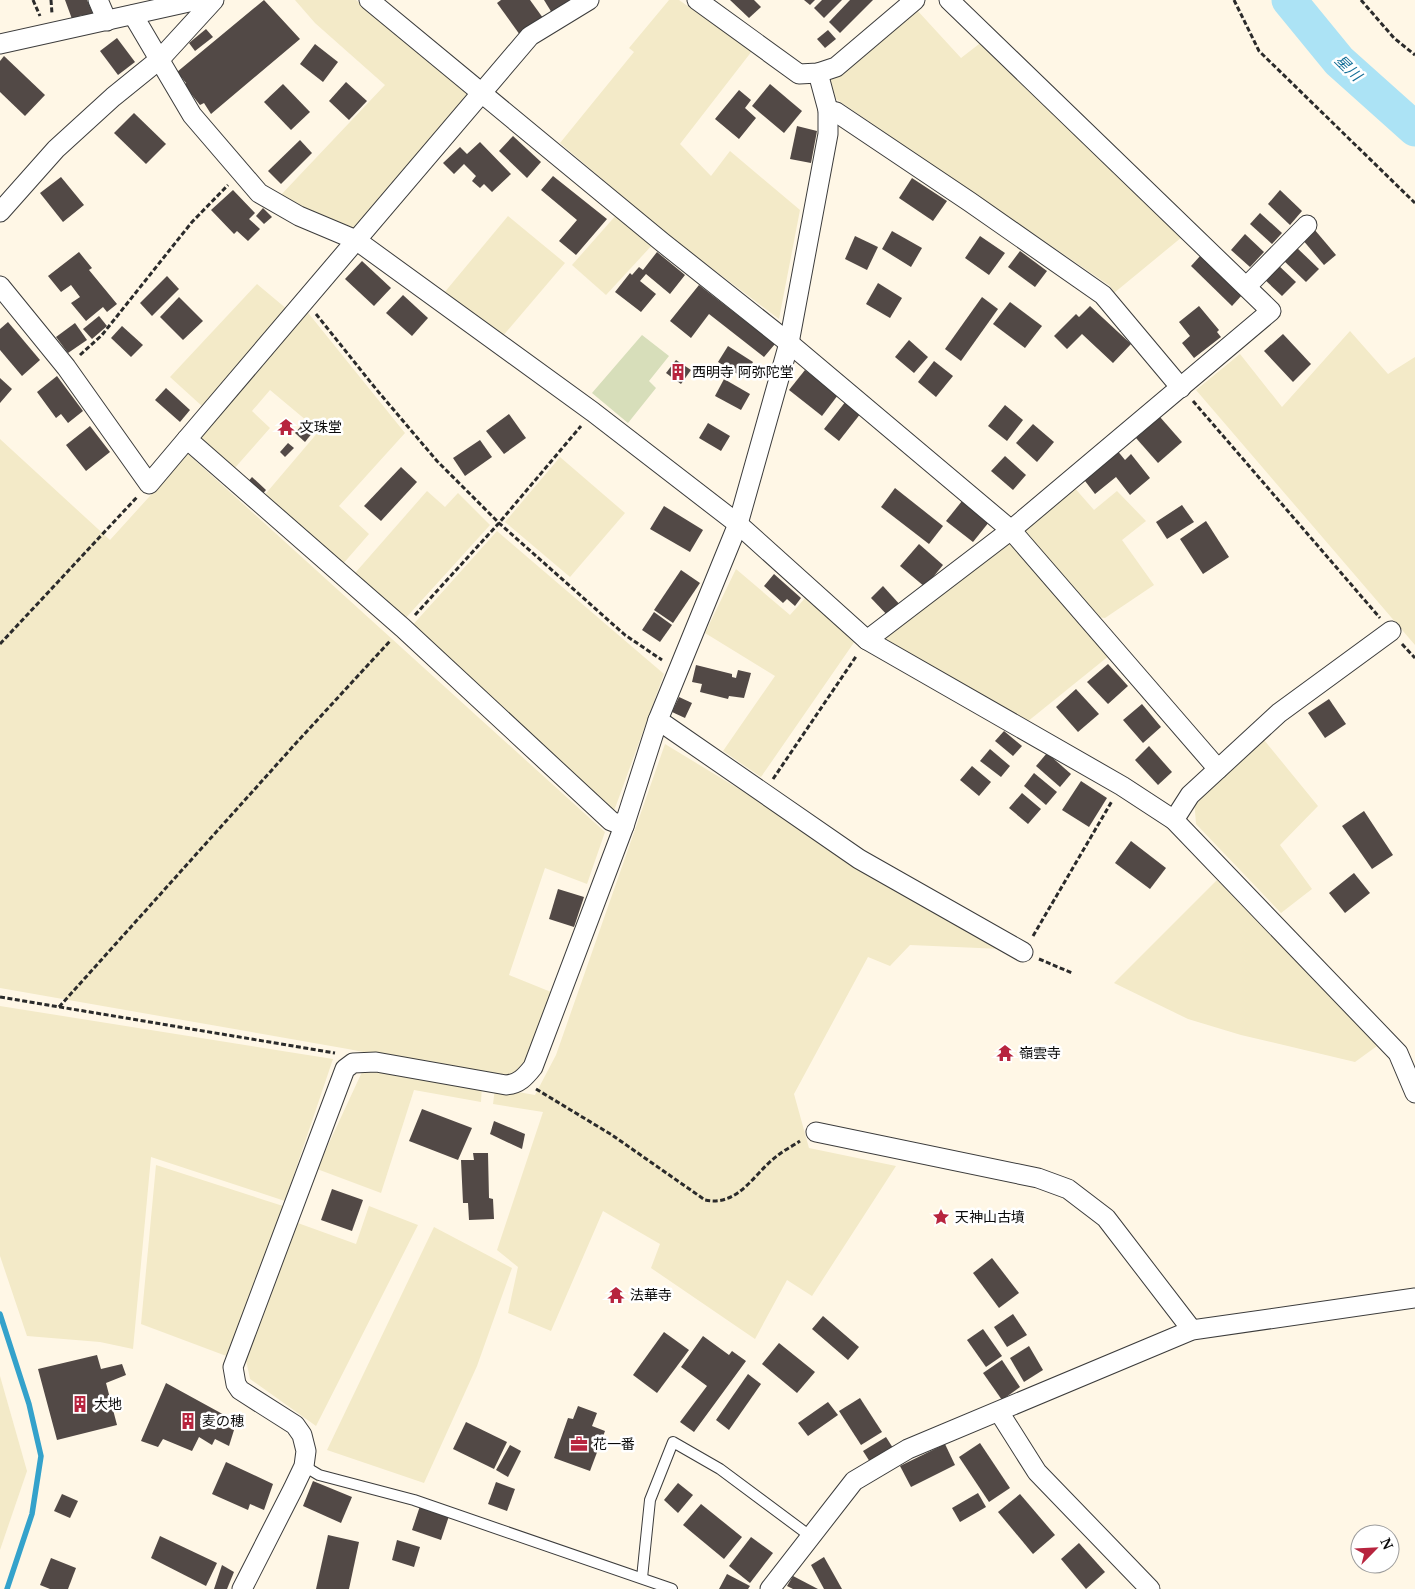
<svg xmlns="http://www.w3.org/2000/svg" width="1415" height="1589" font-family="'Noto Serif','Noto Sans JP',serif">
  <rect width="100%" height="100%" fill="#fff7e6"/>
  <g fill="#f3eac8">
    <path d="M295,0H356L472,95L355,232L279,197L385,85L315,23Z"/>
    <path d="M669,0H679L752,51L680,144L711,176L730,151L800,210L779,319L664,232L560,143L634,52L629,48Z"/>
    <path d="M916,9L961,58L983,41L1182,237L1114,293L1110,286L836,99L830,81Z"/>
    <path d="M618,213L654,243L606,295L572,265Z"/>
    <path d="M508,216L565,263L502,337L444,293Z"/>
    <path d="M257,284L288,310L203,407L170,377Z"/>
    <path d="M305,309L405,433L339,506L369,534L342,565L262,498L319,431L270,390L252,411L270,428L233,470L198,440Z"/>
    <path d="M1350,331L1388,374L1415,357V645L1196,390L1240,354L1282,407Z"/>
    <path d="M0,439L110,540L188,454L605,832L587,884L545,868L509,975L551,992L521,1078L492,1077L348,1049L0,988Z"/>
    <path d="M560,457L625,513L570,577L505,522Z"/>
    <path d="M1072,485L1094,510L1117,491L1146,521L1122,540L1154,585L1105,618L1097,617L1022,528Z"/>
    <path d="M427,491L445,507L458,493L490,525L403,621L356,578V572Z"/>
    <path d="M497,531L664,674L614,811L597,800L410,628Z"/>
    <path d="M1010,537L1110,655L1027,722L883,638Z"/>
    <path d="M736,569L790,615L806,597L855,641L761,777L723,751L775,676L705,633Z"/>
    <path d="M1260,735L1318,806L1280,845L1312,889L1281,913L1196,824L1194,798Z"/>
    <path d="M665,744L1002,949L910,945L890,966L868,957L794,1094L809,1148L896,1166L812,1296L787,1280L755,1339L651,1268L660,1244L603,1211L551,1331L508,1313L518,1267L497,1250L543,1112L493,1104L495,1088L535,1095L556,1055Z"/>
    <path d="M1217,880L1337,999L1377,1046L1355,1062L1241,1035L1188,1019L1114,983Z"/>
    <path d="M0,1006L333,1059L285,1201L151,1157L133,1349L100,1342L27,1336L0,1256Z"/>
    <path d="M371,1068L482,1085L481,1102L414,1090L381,1193L317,1169L362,1072Z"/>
    <path d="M156,1165L283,1206L229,1357L141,1324Z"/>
    <path d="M369,1206L418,1225L316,1426L250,1379L246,1360L295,1222L356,1244Z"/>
    <path d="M434,1227L512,1268L477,1366L424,1483L327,1450Z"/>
    <path d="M0,1376L27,1471L0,1550Z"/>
  </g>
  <path fill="#d7deba" d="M642,335L669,356L649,381L656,388L628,423L592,393Z"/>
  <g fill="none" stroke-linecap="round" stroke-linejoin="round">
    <path stroke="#34a2cb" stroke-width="5.5" d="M0,1314L29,1404L41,1456L32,1514L7,1589"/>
    <path stroke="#ace3f5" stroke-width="35" d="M1289,0L1339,61L1415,129"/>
  </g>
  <g fill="#524946">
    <path d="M65,0H87L93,14L84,18L82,15L72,19Z"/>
    <path d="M264,0L300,39L211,114L204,103L200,105L184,85L186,83L177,72Z"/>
    <path d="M501,0H530L543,18L520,35L497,3Z"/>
    <path d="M544,0H574L552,13Z"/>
    <path d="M730,0H754L761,7L749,18Z"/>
    <path d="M804,0H815L810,5Z"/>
    <path d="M822,0H842L824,18L814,8Z"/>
    <path d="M850,0H873L840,33L829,22Z"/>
    <path d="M206,29L213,37L195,51L189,43Z"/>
    <path d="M828,30L836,39L825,48L817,39Z"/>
    <path d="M117,38L135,62L118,75L100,51Z"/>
    <path d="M315,44L338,62L323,82L300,64Z"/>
    <path d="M4,56L45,95L25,116L0,92V61Z"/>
    <path d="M346,82L367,101L349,120L329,101Z"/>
    <path d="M283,84L310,112L291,130L264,102Z"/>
    <path d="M770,84L802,111L784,133L752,106Z"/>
    <path d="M739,90L751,100L745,108L756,118L739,139L715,119Z"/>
    <path d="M134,113L166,144L146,164L114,133Z"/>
    <path d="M797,126L817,131L811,163L790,159Z"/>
    <path d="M513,136L541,162L527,178L499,151Z"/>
    <path d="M300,140L312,153L281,184L268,171Z"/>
    <path d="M480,142L511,174L492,192L484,184L480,188L472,181L476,176L464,164L454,174L443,163L460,147L467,154Z"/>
    <path d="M553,176L607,219L576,255L559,241L577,220L541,190Z"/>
    <path d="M61,177L84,205L63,222L40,193Z"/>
    <path d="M912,178L947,201L933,221L899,198Z"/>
    <path d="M233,190L255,213L249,219L260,229L248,241L237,231L234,234L211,210Z"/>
    <path d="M1280,190L1302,211L1290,225L1268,204Z"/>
    <path d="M263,208L272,217L264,224L256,216Z"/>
    <path d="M1260,213L1282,233L1272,244L1250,224Z"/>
    <path d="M1314,229L1336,255L1324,265L1302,239Z"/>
    <path d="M892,231L922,248L911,267L882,249Z"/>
    <path d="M1245,234L1264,252L1250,267L1231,250Z"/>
    <path d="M855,236L878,247L867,270L845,259Z"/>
    <path d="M980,236L1005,253L989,275L965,258Z"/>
    <path d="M1295,246L1319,269L1306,282L1282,259Z"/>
    <path d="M1020,251L1047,271L1035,287L1008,267Z"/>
    <path d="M79,252L92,268L89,270L117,304L107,312L103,307L86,321L71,303L80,297L71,285L61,292L48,276Z"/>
    <path d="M657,252L685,275L670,294L646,274L640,281L656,294L641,312L615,292L630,273L632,275L639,267L643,270Z"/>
    <path d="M1201,255L1243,294L1232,306L1191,266Z"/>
    <path d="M362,261L391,288L374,306L345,279Z"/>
    <path d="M1277,264L1296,282L1282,296L1263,278Z"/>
    <path d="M167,276L179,289L152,316L140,303Z"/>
    <path d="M878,283L902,298L890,318L866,304Z"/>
    <path d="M699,285L775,344L764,357L709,314L691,338L670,321Z"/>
    <path d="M403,295L428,318L412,336L386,313Z"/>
    <path d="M179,297L203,321L183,340L160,317Z"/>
    <path d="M982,297L998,309L961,361L945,349Z"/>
    <path d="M1010,302L1042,326L1025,348L993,324Z"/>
    <path d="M1090,306L1131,344L1113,363L1082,334L1067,349L1054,336L1076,314L1079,317Z"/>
    <path d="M1199,306L1219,330L1217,332L1221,337L1194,358L1182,343L1190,336L1179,322Z"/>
    <path d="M99,316L107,326L92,339L83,329Z"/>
    <path d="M8,322L40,360L22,376L0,350V329Z"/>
    <path d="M75,323L87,340L68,353L56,337Z"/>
    <path d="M122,326L143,345L131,357L111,338Z"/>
    <path d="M1283,334L1311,364L1293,382L1264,351Z"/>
    <path d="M909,340L928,357L914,373L895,357Z"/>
    <path d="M728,346L753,362L744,378L718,362Z"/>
    <path d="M676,360L691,370L681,384L666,373Z"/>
    <path d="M934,361L953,376L936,397L918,382Z"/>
    <path d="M805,370L838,395L822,416L789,390Z"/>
    <path d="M57,376L83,411L68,423L61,414L56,418L37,392Z"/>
    <path d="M0,378L12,389L0,403Z"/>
    <path d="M724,379L750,394L741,410L715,396Z"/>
    <path d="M166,388L190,410L180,422L155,400Z"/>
    <path d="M846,401L861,413L839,441L824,429Z"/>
    <path d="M1005,405L1023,420L1007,441L988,426Z"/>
    <path d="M509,414L526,438L504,454L486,431Z"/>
    <path d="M1160,417L1182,442L1158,463L1136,438Z"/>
    <path d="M708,423L730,436L721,451L699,438Z"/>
    <path d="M303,424L313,432L305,442L295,433Z"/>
    <path d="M1033,424L1054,442L1037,462L1016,443Z"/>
    <path d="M90,426L110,452L86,471L66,445Z"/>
    <path d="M480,440L492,457L465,476L453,458Z"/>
    <path d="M288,443L294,448L285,457L280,452Z"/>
    <path d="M1116,449L1125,460L1131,454L1150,478L1130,495L1116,477L1095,494L1082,477Z"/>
    <path d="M1005,456L1026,475L1013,490L991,471Z"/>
    <path d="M401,467L417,482L381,521L364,506Z"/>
    <path d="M252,477L266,490L261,496L247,483Z"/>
    <path d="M895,488L943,526L929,544L881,507Z"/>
    <path d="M962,501L989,522L973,542L946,521Z"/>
    <path d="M1182,505L1194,522L1167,539L1156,522Z"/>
    <path d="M664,506L703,530L690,552L650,529Z"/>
    <path d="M1206,521L1229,557L1203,574L1180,539Z"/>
    <path d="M919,544L943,565L925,587L900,566Z"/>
    <path d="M681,570L700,583L673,623L654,610Z"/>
    <path d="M774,574L801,598L795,606L787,599L783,603L764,586Z"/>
    <path d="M883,586L902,607L890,618L871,598Z"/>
    <path d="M654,612L672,625L660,642L642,630Z"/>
    <path d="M1108,664L1128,686L1108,704L1087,682Z"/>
    <path d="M696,665L732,674V677L736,678L738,670L751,673L744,698L729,696L728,699L700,692L702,684L692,682Z"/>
    <path d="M1076,689L1099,714L1078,732L1056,707Z"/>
    <path d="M679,697L692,703L685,718L672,712Z"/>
    <path d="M1329,699L1346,724L1325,738L1308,713Z"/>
    <path d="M1142,704L1161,727L1143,743L1123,720Z"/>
    <path d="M1004,731L1022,746L1013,756L995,741Z"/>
    <path d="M1149,746L1172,772L1158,785L1135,760Z"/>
    <path d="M990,749L1010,766L1001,777L980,761Z"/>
    <path d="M1047,753L1071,774L1060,787L1036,766Z"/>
    <path d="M972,766L991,782L979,796L960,780Z"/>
    <path d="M1034,773L1057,792L1046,805L1024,786Z"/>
    <path d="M1081,781L1107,798L1089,827L1062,810Z"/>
    <path d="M1022,793L1041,809L1028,824L1009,808Z"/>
    <path d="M1364,811L1393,855L1372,869L1342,826Z"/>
    <path d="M1131,841L1166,868L1150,889L1115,863Z"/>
    <path d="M1354,873L1370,893L1345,913L1329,893Z"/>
    <path d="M558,889L584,897L574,927L549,919Z"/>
    <path d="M422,1109L472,1128L458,1160L409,1141Z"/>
    <path d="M494,1121L525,1134L522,1149L490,1134Z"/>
    <path d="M473,1153H488L489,1198L493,1199L494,1219L469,1220L468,1203H463L461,1160H474Z"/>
    <path d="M332,1189L363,1200L352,1231L321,1220Z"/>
    <path d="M992,1258L1019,1293L999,1308L973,1273Z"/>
    <path d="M1013,1314L1027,1335L1007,1347L994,1327Z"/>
    <path d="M823,1316L859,1347L848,1360L812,1329Z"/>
    <path d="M983,1329L1002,1356L986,1367L967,1340Z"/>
    <path d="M664,1332L689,1350L657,1393L633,1375Z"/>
    <path d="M703,1336L729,1355L732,1351L746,1361L694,1432L680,1422L707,1386L681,1367Z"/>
    <path d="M779,1343L815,1372L797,1393L762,1364Z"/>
    <path d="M1029,1346L1043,1370L1024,1382L1010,1358Z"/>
    <path d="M97,1355L101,1369L122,1364L126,1375L106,1383L117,1425L57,1440L38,1369Z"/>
    <path d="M1002,1360L1020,1387L1002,1400L983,1373Z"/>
    <path d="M748,1374L761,1384L729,1430L716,1420Z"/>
    <path d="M166,1383L228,1417L224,1425L234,1430L229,1446L215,1439L212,1445L199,1437L192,1451L163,1439L158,1447L141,1441Z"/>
    <path d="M860,1398L882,1432L861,1445L839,1411Z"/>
    <path d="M828,1402L838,1415L808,1436L798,1423Z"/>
    <path d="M578,1406L597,1413L592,1426L605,1431L590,1471L554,1458L568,1418L573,1419Z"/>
    <path d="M466,1422L507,1442L494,1469L453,1449Z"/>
    <path d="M886,1437L893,1448L870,1462L863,1451Z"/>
    <path d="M980,1443L1010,1488L989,1502L959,1457Z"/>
    <path d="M945,1444L955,1465L911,1487L900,1466Z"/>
    <path d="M510,1445L521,1451L508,1477L496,1470Z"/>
    <path d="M226,1462L273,1484L264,1510L250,1504L248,1510L212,1494Z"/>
    <path d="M313,1481L352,1497L341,1523L303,1506Z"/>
    <path d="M496,1482L515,1489L507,1511L488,1504Z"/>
    <path d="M678,1483L693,1495L678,1513L664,1500Z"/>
    <path d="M978,1493L986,1507L960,1522L952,1508Z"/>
    <path d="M62,1494L78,1501L70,1518L54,1511Z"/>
    <path d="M1020,1494L1055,1535L1033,1554L998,1512Z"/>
    <path d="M701,1504L742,1537L724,1559L683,1525Z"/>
    <path d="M420,1506L449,1516L441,1540L412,1530Z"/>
    <path d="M328,1535L359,1542L349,1589H316Z"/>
    <path d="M160,1536L217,1563L206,1586L151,1558Z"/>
    <path d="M751,1537L773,1553L750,1583L729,1566Z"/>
    <path d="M397,1540L420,1547L414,1567L392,1560Z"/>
    <path d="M1079,1543L1105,1572L1086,1589L1061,1559Z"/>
    <path d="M824,1557L842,1589H824L811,1565Z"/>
    <path d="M51,1558L76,1568L68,1589H50L40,1585Z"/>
    <path d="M222,1565L234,1572L227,1589H214Z"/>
    <path d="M727,1574L750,1586L748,1589H719Z"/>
    <path d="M793,1576L818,1589H793L787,1586Z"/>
  </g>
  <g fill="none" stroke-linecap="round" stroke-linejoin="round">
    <g stroke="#3c3c3c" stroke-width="12">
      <g id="lane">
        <path d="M304,1466L319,1475L414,1500L672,1589"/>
        <path d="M642,1578L650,1500L673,1442L720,1469L810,1536"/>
      </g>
    </g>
    <g stroke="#3c3c3c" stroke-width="21">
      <g id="street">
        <path d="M98,0L107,21"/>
        <path d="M369,0L662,242L789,343L1011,530L1218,769"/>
        <path d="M589,0L530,36L187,439L403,628L611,821L624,826"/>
        <path d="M697,0L799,74L818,73L836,67L915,0"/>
        <path d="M133,15L192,115L259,193L299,216L356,240L593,412L738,524L867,640L1122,786L1174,820L1398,1053L1415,1093"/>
        <path d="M0,44L198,0"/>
        <path d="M818,73L828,110V134L789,343L738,524L658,720L859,859L1023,952"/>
        <path d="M828,110L836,112L970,202L1103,295L1181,388"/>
        <path d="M0,212L56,149L113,97L160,59L214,0"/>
        <path d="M0,286L66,367L149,484L187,439"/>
        <path d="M1247,286L1307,225"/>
        <path d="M867,640L1011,530L1271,311L949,0"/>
        <path d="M1174,820L1190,795L1279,713L1391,631"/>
        <path d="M816,1132L1038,1178L1068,1189L1106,1218L1192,1330"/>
        <path d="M999,1412L1037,1472L1150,1589"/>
        <path d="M242,1589L293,1489L304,1466L306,1451L302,1435L295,1425L240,1390L236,1384L233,1367L345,1069L353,1063L376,1062L506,1085C519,1084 525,1077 533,1067L624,826L658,720"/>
        <path d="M770,1589L854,1481L908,1449L1192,1330L1415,1298"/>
      </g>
    </g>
    <g stroke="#2b2b2b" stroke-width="3" stroke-dasharray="5 2.5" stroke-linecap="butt">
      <path d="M33,0L40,16"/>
      <path d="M51,0L52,14"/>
      <path d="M1234,0L1259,51L1415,203"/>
      <path d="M1361,0L1394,38L1415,55"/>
      <path d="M316,314L376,389L437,461L499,523L625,635L662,660"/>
      <path d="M80,355L102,335L192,222L228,185"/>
      <path d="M1193,401L1380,618"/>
      <path d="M415,615L499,523L581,426"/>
      <path d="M0,644L138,496"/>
      <path d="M1402,644L1415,658"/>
      <path d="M773,779L857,655"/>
      <path d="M1033,936L1112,801"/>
      <path d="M1039,959L1072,973"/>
      <path d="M0,997L335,1053"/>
      <path d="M59,1007L297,742L390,641"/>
      <path d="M536,1089L612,1135L705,1200C739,1207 754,1173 777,1156C784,1150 793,1146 800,1141"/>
    </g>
    <use href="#lane" stroke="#fff" stroke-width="10"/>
    <use href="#street" stroke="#fff" stroke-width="19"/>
  </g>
  <defs>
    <g id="building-bare" transform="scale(1.35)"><path d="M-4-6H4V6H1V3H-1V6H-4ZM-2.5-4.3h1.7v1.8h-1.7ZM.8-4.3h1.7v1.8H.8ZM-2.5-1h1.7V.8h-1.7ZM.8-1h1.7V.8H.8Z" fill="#b7243e" stroke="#fff" stroke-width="2.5" paint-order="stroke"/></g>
    <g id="temple-bare" transform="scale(1.35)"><path d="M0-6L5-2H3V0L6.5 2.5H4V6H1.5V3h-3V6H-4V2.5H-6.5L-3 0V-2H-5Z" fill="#b7243e" stroke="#fff" stroke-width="2.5" paint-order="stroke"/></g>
    <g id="sight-bare" transform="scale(1.35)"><path d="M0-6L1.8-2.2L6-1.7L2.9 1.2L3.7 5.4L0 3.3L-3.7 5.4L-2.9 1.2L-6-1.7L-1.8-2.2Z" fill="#b7243e" stroke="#fff" stroke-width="2.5" paint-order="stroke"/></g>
    <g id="office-bare" transform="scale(1.35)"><path d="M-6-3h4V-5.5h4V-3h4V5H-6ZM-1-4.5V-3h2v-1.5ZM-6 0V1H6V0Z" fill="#b7243e" stroke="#fff" stroke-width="2.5" paint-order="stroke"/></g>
  </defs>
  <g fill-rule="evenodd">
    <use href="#building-bare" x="678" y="372"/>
    <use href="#temple-bare" x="286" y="427"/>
    <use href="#temple-bare" x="1005" y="1053"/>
    <use href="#sight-bare" x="941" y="1217"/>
    <use href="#temple-bare" x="616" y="1295"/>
    <use href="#building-bare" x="80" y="1404"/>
    <use href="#building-bare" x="188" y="1421"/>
    <use href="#office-bare" x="579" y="1444"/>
  </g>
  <g text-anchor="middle" stroke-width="5" stroke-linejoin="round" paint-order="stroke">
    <g font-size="14" fill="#090909" stroke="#fff" text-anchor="start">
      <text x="692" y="377">西明寺 阿弥陀堂</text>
      <text x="300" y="432">文珠堂</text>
      <text x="1019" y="1058">嶺雲寺</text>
      <text x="955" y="1222">天神山古墳</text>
      <text x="630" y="1300">法華寺</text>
      <text x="94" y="1409">大地</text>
      <text x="202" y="1426">麦の穂</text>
      <text x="593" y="1449">花一番</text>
    </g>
    <g font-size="15" font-style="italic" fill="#167098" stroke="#fff">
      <text transform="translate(1348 68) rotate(44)" y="5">星川</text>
    </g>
  </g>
  <g transform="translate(1375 1549) rotate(66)"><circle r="24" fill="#ffffff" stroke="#9d9d9d"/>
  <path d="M0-4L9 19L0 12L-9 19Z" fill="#b7243e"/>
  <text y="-8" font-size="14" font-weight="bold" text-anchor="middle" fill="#090909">N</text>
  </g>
</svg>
